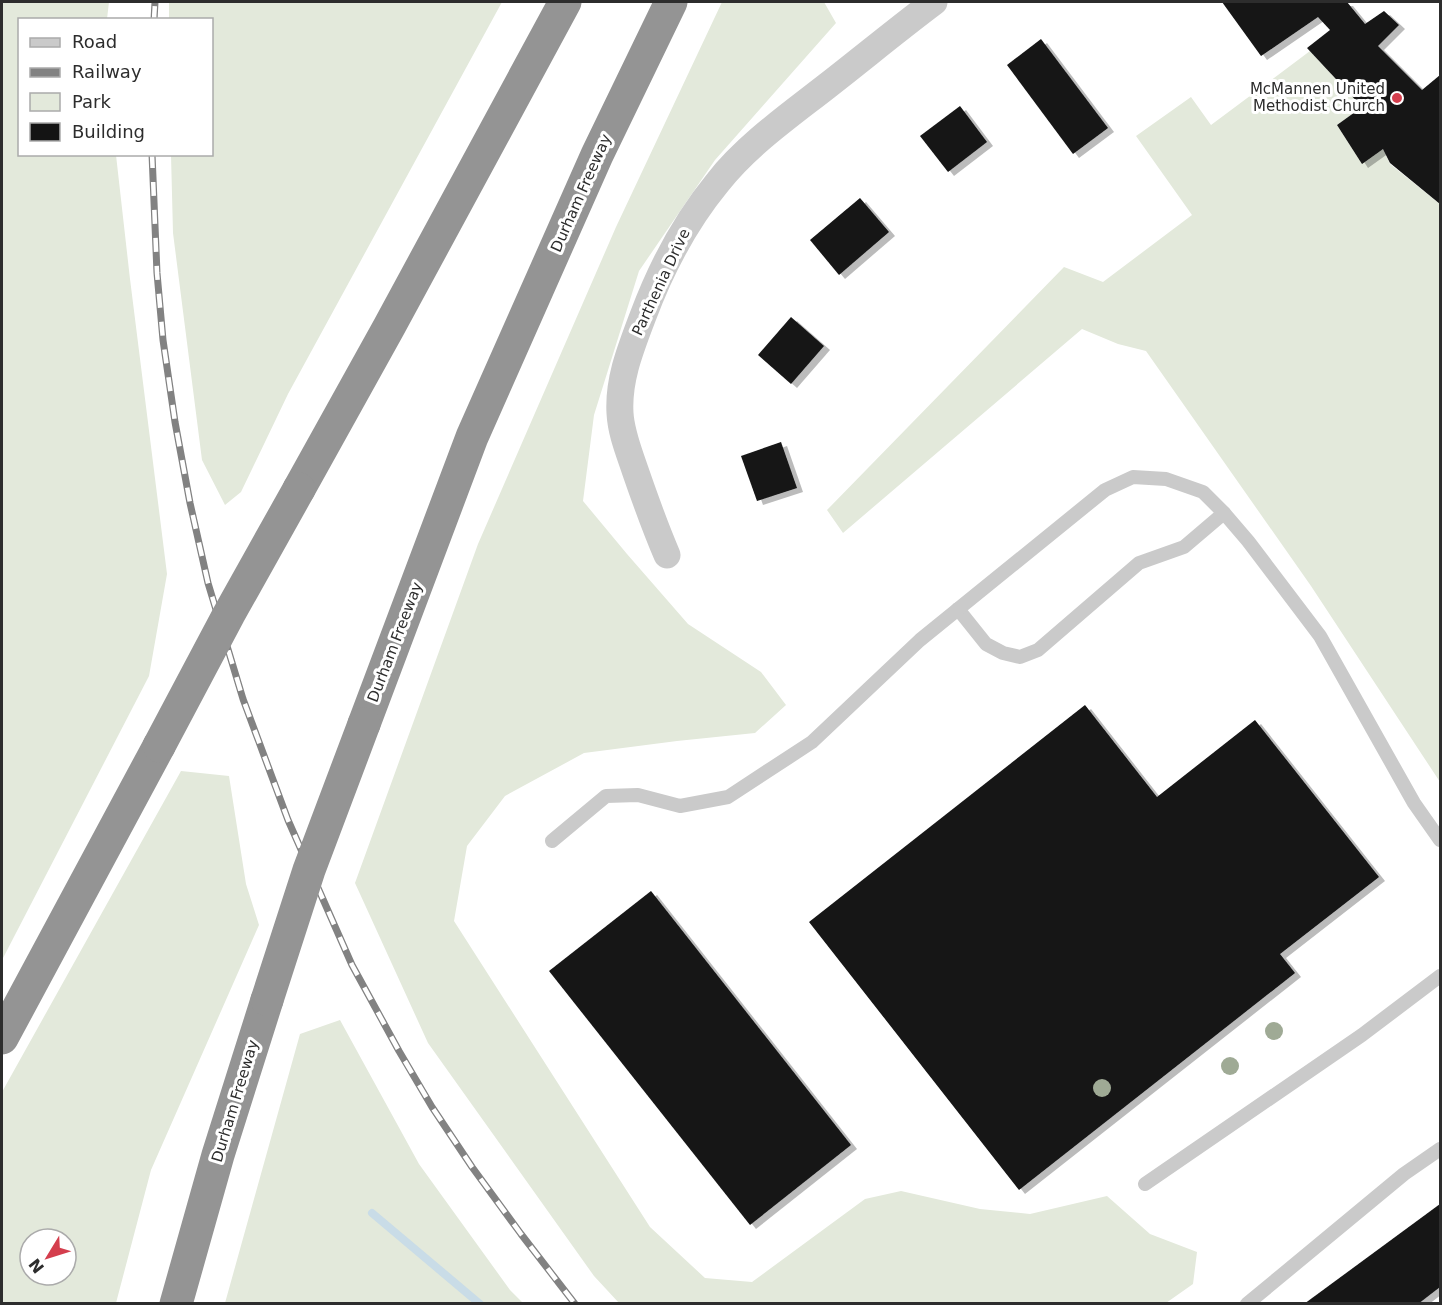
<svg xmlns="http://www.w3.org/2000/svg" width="1442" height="1305" font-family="'DejaVu Sans',sans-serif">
  <defs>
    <filter id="shadow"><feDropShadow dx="6" dy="4" stdDeviation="0" flood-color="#0004"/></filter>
  </defs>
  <rect width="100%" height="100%" fill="#fff"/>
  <g fill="#e3e9db" fill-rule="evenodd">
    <path d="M2,2H109L107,19L20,20V154L116,155L130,279L167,574L149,676L2,960Z"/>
    <path d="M169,2H502L288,394L241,492L225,505L202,460L173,233L171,155L212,154V20L169,19Z"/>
    <path d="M722,2H824L836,23L715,160L639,271L594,415L583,501L627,554L688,624L761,672L786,705L755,733L677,741L584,753L505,796L467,846L454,921L650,1227L705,1278L752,1282L865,1199L901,1191L980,1209L1030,1214L1107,1196L1150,1234L1197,1252L1193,1284L1166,1303H619L594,1276L428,1043L355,883L478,544L616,227Z"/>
    <path d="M1310,51L1362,107L1337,125L1361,162L1383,149L1390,164L1440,204V782L1311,586L1146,351L1118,344L1082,329L843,533L827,510L1064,267L1103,282L1192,215L1136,136L1191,97L1211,125Z"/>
    <path d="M181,771L229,776L246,884L259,925L151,1170L116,1303H2V1092ZM30,1239H66V1275H30Z"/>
    <path d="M340,1020L419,1164L510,1290L523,1303H225L300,1034Z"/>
  </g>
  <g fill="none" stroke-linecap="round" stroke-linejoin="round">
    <path stroke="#c9dce7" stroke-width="8" d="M372,1213L480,1304"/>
  </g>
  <g fill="#141414" filter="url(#shadow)">
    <path d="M1222,2H1347L1365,24L1384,11L1399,25L1378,46L1422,90L1440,75V204L1390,163L1383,149L1362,164L1337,125L1362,107L1307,48L1330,30L1318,17L1261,56Z"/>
    <path d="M1041,39L1108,128L1073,154L1007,65Z"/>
    <path d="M960,106L987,142L948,172L920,136Z"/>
    <path d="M860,198L889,232L839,275L810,240Z"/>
    <path d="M791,317L824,346L791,384L758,355Z"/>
    <path d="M781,442L797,488L757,501L741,456Z"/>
    <path d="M1085,705L1157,797L1255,720L1379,877L1280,954L1295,973L1019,1190L809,922Z"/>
    <path d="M651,891L851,1145L750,1225L549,971Z"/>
    <path d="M1440,1204V1287L1418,1304H1304Z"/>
  </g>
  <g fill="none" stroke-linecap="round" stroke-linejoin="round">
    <g stroke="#cacaca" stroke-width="14">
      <path d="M958,609L986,644L1003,653L1020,657L1038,650L1139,563L1184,547L1224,513"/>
      <path d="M552,841L606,796L638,795L680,806L728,797L812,742L920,640L1105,490L1133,477L1166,479L1203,492L1224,513L1248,541L1320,636L1414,803L1440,840"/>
      <path d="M1145,1184L1362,1035L1440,976"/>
      <path d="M1247,1304L1404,1174L1440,1149"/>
    </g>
    <path stroke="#cacaca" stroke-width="27" d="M667,555C655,527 645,499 635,470C629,452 621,433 620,413C618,379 631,348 643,316C661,268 685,222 718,182C747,145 790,115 827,86C863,58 898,29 934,2"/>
    <g stroke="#949494" stroke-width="33">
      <path d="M299,489L389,327L565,2"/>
      <path d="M364,724L472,437L597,155L671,2"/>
      <path d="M2,1038L159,746"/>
      <path d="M176,1304L218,1155L267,1000"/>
    </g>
    <g stroke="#828282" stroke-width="7">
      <g id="rail">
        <path d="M154,20L155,2"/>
        <path d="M152,154L157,273L163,340L175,422L190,503L208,583L243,699L288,820L352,965L399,1051L432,1107L472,1167L521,1234L575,1304"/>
      </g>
    </g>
    <use href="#rail" stroke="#fff" stroke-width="4.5" stroke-dasharray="14" stroke-linecap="butt"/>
    <g stroke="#949494" stroke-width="33">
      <path d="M159,746L229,614L299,489"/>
      <path d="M267,1000L309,870L364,724"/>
    </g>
  </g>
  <g fill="#9faa95">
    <circle cx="1274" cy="1031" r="9"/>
    <circle cx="1230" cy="1066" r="9"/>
    <circle cx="1102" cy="1088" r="9"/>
  </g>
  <circle fill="#d43e4d" stroke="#fff" stroke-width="2" cx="1397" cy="98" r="6"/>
  <g text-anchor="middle" stroke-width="6" stroke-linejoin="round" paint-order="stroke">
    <g font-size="15" fill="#2d2d2d" stroke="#fff" text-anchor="end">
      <text x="1385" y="94">McMannen United<tspan x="1385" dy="17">Methodist Church</tspan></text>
    </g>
    <g font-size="15" fill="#2d2d2d" stroke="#fff">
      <text transform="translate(581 193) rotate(-66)" y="5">Durham Freeway</text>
      <text transform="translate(661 282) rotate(-65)" y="5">Parthenia Drive</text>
      <text transform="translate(395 642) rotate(-69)" y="5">Durham Freeway</text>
      <text transform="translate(235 1101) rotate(-73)" y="5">Durham Freeway</text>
    </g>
  </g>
  <rect width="1442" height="1305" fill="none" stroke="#2d2d2d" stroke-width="6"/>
  <rect x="18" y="18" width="195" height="138" fill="#ffffff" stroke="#ababab" stroke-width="1.5"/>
  <rect x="30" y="38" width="30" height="9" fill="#cacaca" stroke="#ababab" stroke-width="1.5"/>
  <text x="72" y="48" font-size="18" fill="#2d2d2d">Road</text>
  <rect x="30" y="68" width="30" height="9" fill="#828282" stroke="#ababab" stroke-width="1.5"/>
  <text x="72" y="78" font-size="18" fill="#2d2d2d">Railway</text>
  <rect x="30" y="93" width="30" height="18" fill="#e3e9db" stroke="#ababab" stroke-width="1.5"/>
  <text x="72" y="108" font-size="18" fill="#2d2d2d">Park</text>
  <rect x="30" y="123" width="30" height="18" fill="#141414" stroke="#ababab" stroke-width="1.5"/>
  <text x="72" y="138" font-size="18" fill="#2d2d2d">Building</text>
  <g transform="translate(48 1257) rotate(232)"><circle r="28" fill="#ffffff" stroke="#ababab" stroke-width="1.5"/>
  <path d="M0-4.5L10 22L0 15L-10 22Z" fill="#d43e4d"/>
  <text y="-9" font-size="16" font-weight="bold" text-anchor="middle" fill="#2d2d2d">N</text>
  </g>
</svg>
